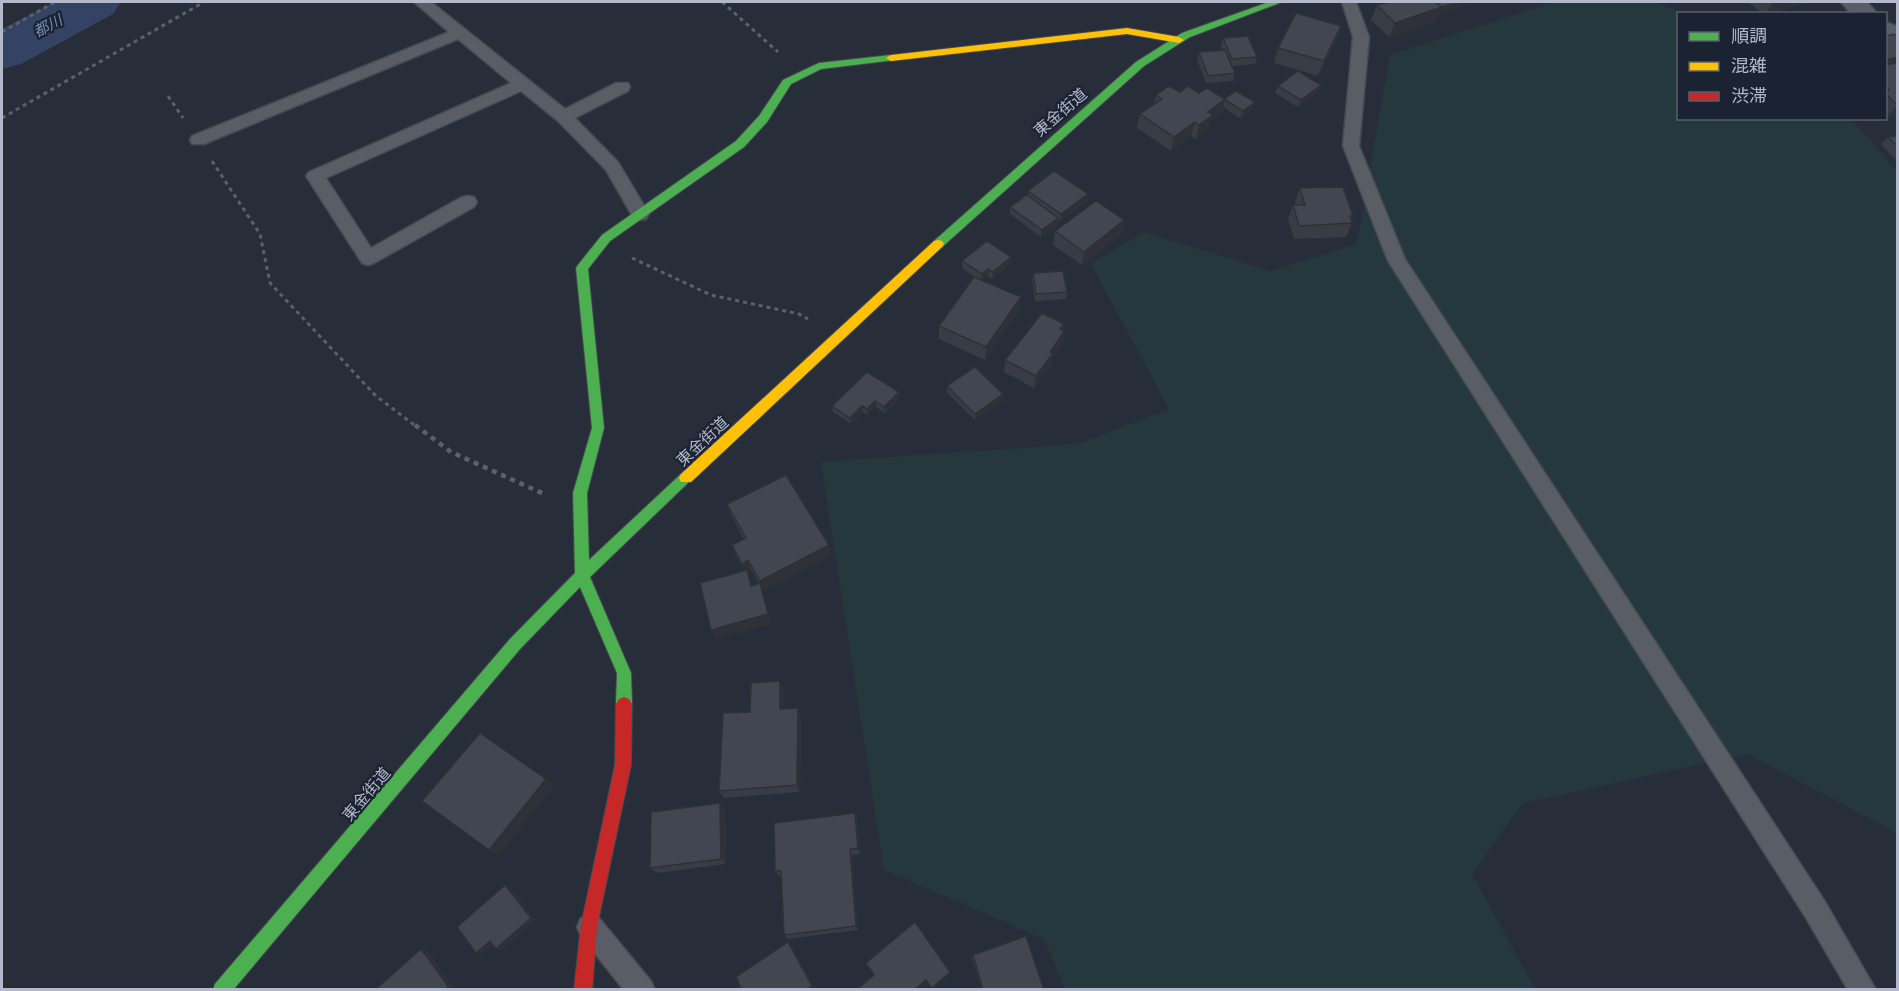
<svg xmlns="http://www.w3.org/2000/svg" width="1899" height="991" font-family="Manrope,'Noto Sans JP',sans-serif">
  <rect width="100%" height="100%" fill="#282e39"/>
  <path fill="#25383e" d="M1555,2H1656L1681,13L1678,14V118L1851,119L1897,171V833L1748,754L1523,803L1472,874L1535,989H1065L1044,939L884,870L821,462L1079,444L1169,409L1091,264L1144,232L1271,271L1357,244L1390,55Z"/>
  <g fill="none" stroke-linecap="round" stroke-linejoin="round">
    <path fill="#344363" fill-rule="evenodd" d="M55,2H121L113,14L21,64L2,69V29Z"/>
    <g stroke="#454951" stroke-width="3">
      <g id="lane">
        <path d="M414,2H431L565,109L616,83H628L630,87L628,91L575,118L618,162L649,214L646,219L640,220L634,219L606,170L558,121L521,91L326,178L371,248L462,197L468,196L474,197L477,202L474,207L374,263L368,265L362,263L306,176L309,172L511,83L458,39L204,144H192L190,140L192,136L449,32Z"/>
        <path d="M1342,2H1356L1369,37L1359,146L1405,259L1824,900L1876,990H1848L1806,918L1388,261L1343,146L1353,37Z"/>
        <path d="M590,914L599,918L651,981L655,990H624L581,936L577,927L581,918Z"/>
      </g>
    </g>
    <g stroke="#454951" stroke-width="3">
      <g id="street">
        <path d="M1841,2H1867L1878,14H1851Z"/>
        <path d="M1886,22L1898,27V49L1886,43Z"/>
      </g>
    </g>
    <g stroke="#454951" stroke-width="2">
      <g id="fast">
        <path d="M1269,2H1282L1190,37L1144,66L942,247H934L932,244L934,241L1136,62L1182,33Z"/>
        <path d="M891,55L896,58L895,60L821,69L791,84L767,122L744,147L610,241L588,269L604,428L587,493L589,560L681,474H691L693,478L590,577L631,673L632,704L629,709L624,711L619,709L616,704L617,673L580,587L520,649L233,990H213L215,984L510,639L575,573L573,493L592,428L576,268L578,265L602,235L736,141L759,116L783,80L819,63Z"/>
      </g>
    </g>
    <g stroke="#454951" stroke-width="2">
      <g id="slow">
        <path d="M1127,28L1179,37L1184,40L1179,43L1127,34L891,61L886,58L891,55Z"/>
        <path d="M938,240L942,241L944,244L942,247L691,482H681L679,478L681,474L934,241Z"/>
      </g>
    </g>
    <g stroke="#454951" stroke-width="2">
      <path id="jam" d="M624,697L629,699L632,704L631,765L597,926L592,990H574L581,926L615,765L616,704L619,699Z"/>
    </g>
    <g stroke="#5c6169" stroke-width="3" stroke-dasharray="4 4" stroke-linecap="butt">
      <path d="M722,2L778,52"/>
      <path d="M2,32L55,2"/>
      <path d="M168,96L183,118"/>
      <path d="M2,118L204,2"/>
      <path d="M212,161L260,234L270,283L376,396L417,427"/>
      <path d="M632,258L711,295L799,314L808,319"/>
    </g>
    <path stroke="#5c6169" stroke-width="4.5" stroke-dasharray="5 5" stroke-linecap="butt" d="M415,425L451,452L544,494"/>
    <use href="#lane" fill="#595d66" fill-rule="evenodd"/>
    <use href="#street" fill="#595d66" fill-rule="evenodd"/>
    <use href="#fast" fill="#4caf50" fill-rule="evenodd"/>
    <use href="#slow" fill="#ffc107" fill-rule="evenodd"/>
    <use href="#jam" fill="#c62828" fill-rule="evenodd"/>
  </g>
  <g fill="#383c45" fill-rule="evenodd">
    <path d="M1748,2H1809L1767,14H1763Z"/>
    <path d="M1470,4L1438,15L1435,22L1389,37L1371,20L1377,5Z"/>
    <path d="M1341,26L1336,41L1318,76L1274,63L1278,48Z"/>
    <path d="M1886,36L1898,37V116L1883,119V118H1886Z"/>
    <path d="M1223,38L1257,57L1255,64L1232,66L1235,73L1233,81L1206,83L1197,60L1199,52L1223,50L1221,46Z"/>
    <path d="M1278,86L1318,92L1298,107L1275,93Z"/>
    <path d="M1199,93L1225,99L1252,110L1240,118L1223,107L1222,113L1211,121L1209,129L1196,139L1191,136L1171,151L1137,128L1140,114L1154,104L1156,95Z"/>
    <path d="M1898,136V159L1895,160L1881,144L1888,137Z"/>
    <path d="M1300,188L1353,216L1351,221L1352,223L1346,237L1294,239L1288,219L1293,205H1296L1295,202Z"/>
    <path d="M1028,191L1087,201L1060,221L1058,220L1057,225L1041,237L1010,214V207L1028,196Z"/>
    <path d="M1124,220L1122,234L1082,265L1053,245L1055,231Z"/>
    <path d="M1011,257L1010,264L992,279L988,276L982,280L1020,310L985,360L939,339V326L978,279L962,268V261Z"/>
    <path d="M1033,273L1067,292L1066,299L1035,301L1032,280Z"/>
    <path d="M1064,324L1063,345L1052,358L1051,366L1034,388L1004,372L1005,360Z"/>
    <path d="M947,386L1003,394V400L975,420L947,392Z"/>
    <path d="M899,399L885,413L876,407L867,415L863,412L851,424L833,412L832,406Z"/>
    <path d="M727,504L829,545L831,555L763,591L761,586L771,623L715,639L745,571L736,556L732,545L744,539L731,515ZM752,571L759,584L752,586L748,573Z"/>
    <path d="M784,689V709L798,708L801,716L800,792L724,798L719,791L750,712Z"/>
    <path d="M720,803L725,809L726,864L657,873L650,868Z"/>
    <path d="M855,813L857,819L860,854L852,855L858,930L787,939L784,935L781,876H779L775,871Z"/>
    <path d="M973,955L1044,990H982L972,958Z"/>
  </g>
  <g fill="#2e3138">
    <path d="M1458,2H1471L1470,4L1438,15L1435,22L1389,37L1395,23Z"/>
    <path d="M1774,2H1809L1765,14Z"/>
    <path d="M1341,26L1336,41L1318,76L1324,61Z"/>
    <path d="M1898,57V68L1886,71V60Z"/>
    <path d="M1321,85L1318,92L1298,107L1301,100Z"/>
    <path d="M1225,99L1222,113L1211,121L1209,129L1196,139L1199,125L1208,112Z"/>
    <path d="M1255,102L1252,110L1240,118L1243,111Z"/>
    <path d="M1898,105V116L1883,119L1886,118V117Z"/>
    <path d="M1195,122L1191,136L1171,151L1174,137Z"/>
    <path d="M1088,194L1087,201L1060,221L1061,214Z"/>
    <path d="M1058,218L1057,225L1041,237L1042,230Z"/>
    <path d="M1124,220L1122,234L1082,265L1084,252Z"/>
    <path d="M1011,257L1010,264L992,279L993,272Z"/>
    <path d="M988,269V276L981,281L982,274Z"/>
    <path d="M1021,297L1020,310L985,360L986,347Z"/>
    <path d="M1064,324L1062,335L1064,332L1063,345L1052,358L1051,366L1034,388L1036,376L1050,352L1060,329Z"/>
    <path d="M899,392V399L885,413L884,407Z"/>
    <path d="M1003,394V400L975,420V414Z"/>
    <path d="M875,401L876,407L867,415V409Z"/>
    <path d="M862,406L863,412L851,424L850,418Z"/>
    <path d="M829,545L831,555L763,591L760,581Z"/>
    <path d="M748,560L752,571L748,573L754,596L742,564Z"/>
    <path d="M760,583L763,593L771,623L715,639L711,630Z"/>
    <path d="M780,681L784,689V717L780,709Z"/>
    <path d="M798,708L801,716L800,792L797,785Z"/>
    <path d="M546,779L555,785L499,855L489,850Z"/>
    <path d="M720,803L725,809L726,864L721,859Z"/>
    <path d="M855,813L857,819L860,854L858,849Z"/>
    <path d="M850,849L852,855L858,930L856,926Z"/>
    <path d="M505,885L510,887L536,920L501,951L496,949Z"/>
    <path d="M490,941L495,943L481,955L476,953Z"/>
    <path d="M788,942L792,945L815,989L814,990H807Z"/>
    <path d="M421,949L428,951L454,988L452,990H444Z"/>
    <path d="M950,972V974L932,990V988Z"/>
    <path d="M926,980V982L918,990H914Z"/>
  </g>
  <g fill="#414650" stroke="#2e3138" stroke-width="1.5">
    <path d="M1389,2H1435L1442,7L1395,23L1377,5Z"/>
    <path d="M1435,2H1458L1442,7Z"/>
    <path d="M1296,13L1341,26L1324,61L1278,48Z"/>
    <path d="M1894,34L1898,37V57L1886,60V36Z"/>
    <path d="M1248,36L1257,57L1232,59L1223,38Z"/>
    <path d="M1225,50L1235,73L1208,76L1199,52Z"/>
    <path d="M1896,63L1898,65L1897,105L1886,94V91L1889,90L1886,87V65Z"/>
    <path d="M1298,71L1321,85L1301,100L1278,86Z"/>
    <path d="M1169,86L1180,92L1188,86L1199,93L1207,88L1225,99L1208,112L1213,115L1199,125L1195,122L1174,137L1140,114L1162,99L1156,95Z"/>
    <path d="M1236,91L1255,102L1243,111L1224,99Z"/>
    <path d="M1898,136V147L1888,137Z"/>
    <path d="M1054,171L1088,194L1061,214L1028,191Z"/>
    <path d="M1343,187L1353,216H1350L1352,223L1299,226L1293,205H1305L1300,188Z"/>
    <path d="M1027,195L1058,218L1042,230L1010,207Z"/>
    <path d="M1096,201L1124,220L1084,252L1055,231Z"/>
    <path d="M987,241L1011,257L993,272L988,269L982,274L962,261Z"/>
    <path d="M1063,271L1067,292L1036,294L1033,273Z"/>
    <path d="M974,277L1021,297L986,347L939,326Z"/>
    <path d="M1042,313L1064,324L1060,329L1064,332L1050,352L1053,353L1036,376L1005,360Z"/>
    <path d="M975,367L1003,394L975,414L947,386Z"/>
    <path d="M867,372L899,392L884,407L875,401L867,409L862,406L850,418L832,406Z"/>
    <path d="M786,475L829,545L760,581L748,560L742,564L732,545L746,538L727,504Z"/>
    <path d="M747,570L751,586L760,583L768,614L711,630L700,583Z"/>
    <path d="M780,681V709L798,708L797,785L719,791L723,713L750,712L751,683Z"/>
    <path d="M480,733L546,779L489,850L422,801Z"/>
    <path d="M720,803L721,859L650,868L651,812Z"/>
    <path d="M855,813L858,849H850L856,926L784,935L781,871H775L774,823Z"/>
    <path d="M505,885L531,918L496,949L490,941L476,953L457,927Z"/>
    <path d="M915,922L950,972L932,988L926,980L914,990H856L874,975L866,963Z"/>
    <path d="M1026,936L1044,990H983L973,955Z"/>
    <path d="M788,942L812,986L807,990H742L736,977Z"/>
    <path d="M421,949L448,986L444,990H375Z"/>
  </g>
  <g text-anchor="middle" stroke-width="4.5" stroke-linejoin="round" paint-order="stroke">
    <g font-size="15" font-style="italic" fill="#788cb3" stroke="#1b2333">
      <text transform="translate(48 26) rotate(-28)" y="5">都川</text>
    </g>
    <g font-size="16" fill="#b2b9ca" stroke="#1b2333">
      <text transform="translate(1060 112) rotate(-41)" y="6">東金街道</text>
      <text transform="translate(702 441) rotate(-43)" y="6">東金街道</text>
      <text transform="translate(366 794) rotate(-50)" y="6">東金街道</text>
    </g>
  </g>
  <rect width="1899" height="991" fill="none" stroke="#b2b9ca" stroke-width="6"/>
  <rect x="1677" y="12" width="210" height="108" fill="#1b2333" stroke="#575f6f" stroke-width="1.5"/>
  <rect x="1689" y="32" width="30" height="9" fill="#4caf50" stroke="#575f6f" stroke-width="1.5"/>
  <text x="1731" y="42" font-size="18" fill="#b2b9ca">順調</text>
  <rect x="1689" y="62" width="30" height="9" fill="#ffc107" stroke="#575f6f" stroke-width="1.5"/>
  <text x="1731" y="72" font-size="18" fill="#b2b9ca">混雑</text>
  <rect x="1689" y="92" width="30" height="9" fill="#c62828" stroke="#575f6f" stroke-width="1.5"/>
  <text x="1731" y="102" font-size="18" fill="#b2b9ca">渋滞</text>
</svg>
